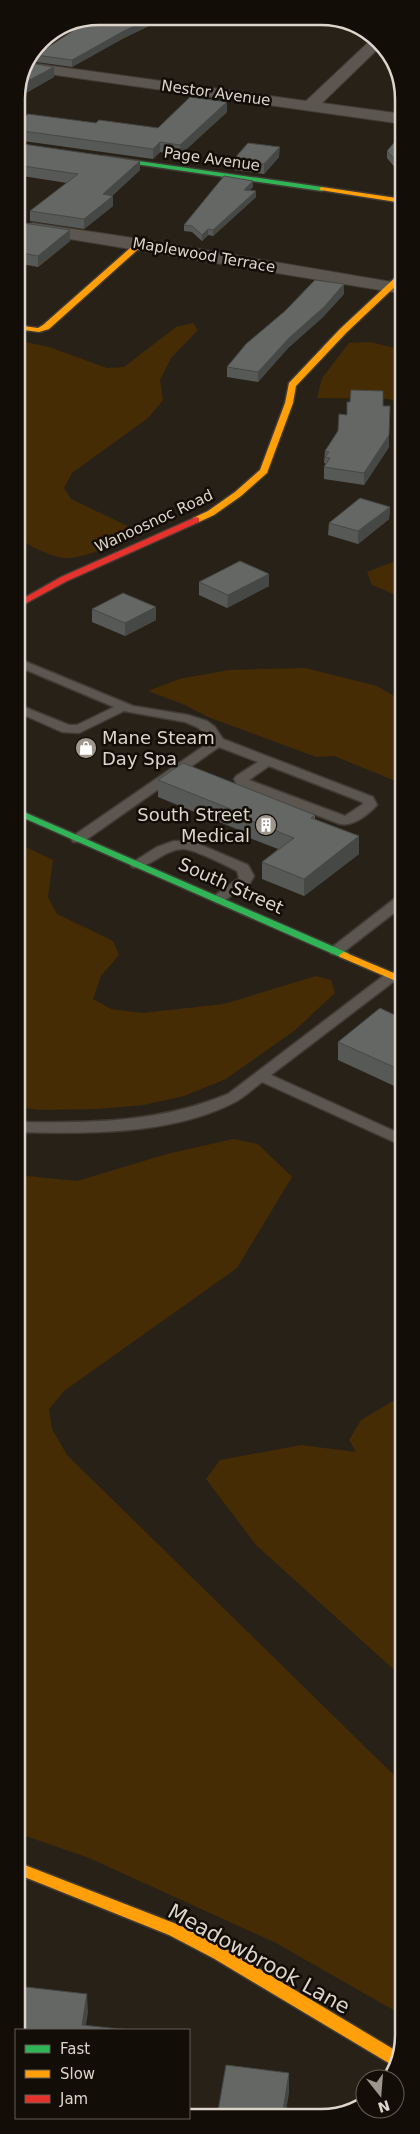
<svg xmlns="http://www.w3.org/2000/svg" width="420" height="2134" font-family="'DejaVu Sans',sans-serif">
  <rect width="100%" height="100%" fill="#282118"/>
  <g fill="#452c05">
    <path d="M193,323L198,330L171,358L160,380L163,400L148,418L72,473L64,488L71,499L132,528C125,544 80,560 63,558C50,556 28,545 17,538L16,340L49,347L107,368L124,367L176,327Z"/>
    <path d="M370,342L403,350V406L390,399L317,398L322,378L349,343Z"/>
    <path d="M403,437V495L394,486Z"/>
    <path d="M403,558V598L372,585L367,572Z"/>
    <path d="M305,668L377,686L403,701V784L334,756L316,757L208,717L185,705L148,691L179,679L229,670Z"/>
    <path d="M17,843L53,860L48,897L57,914L113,941L119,955L101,976L93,999L111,1009L142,1013L224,1004L316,976L331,980L335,993L294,1031L226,1079L184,1096L144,1105L98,1109L40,1110L17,1107Z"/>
    <path d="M233,1139L258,1144L292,1177L237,1268L64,1391L49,1409L52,1429L67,1455L404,1785V2016L276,1943L89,1858L17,1833V1175L77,1181L167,1154Z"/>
    <path d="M403,1395V1678L256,1545L206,1479L220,1460L301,1445L356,1452L349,1440L361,1420Z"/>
  </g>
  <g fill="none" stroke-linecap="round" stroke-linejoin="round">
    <g stroke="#413b35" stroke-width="3">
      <g id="lane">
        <path d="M17,658L133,706L188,715L207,721L215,727L223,739L373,797L377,805C369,814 353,827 340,824L237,785L234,779L236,776L258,762L219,747L83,842H73L71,839L73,836L211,741L205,733L197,727L185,722L124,711L79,733L62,732L17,712V704L69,725H77L114,707L17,666ZM269,766L362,802L363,804L345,816L249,780Z"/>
        <path d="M174,841L194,842L248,865L254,876L250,883L222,902L217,903L210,899L239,878L237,871C225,865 194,849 183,849C164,849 147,871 132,867L130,864L157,847Z"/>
        <path d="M403,895V906L341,954H331L329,951L331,948L398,896Z"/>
        <path d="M392,972L397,973L399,976L397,979L271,1075L403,1135V1146L262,1082C254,1088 246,1096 237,1101C174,1135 87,1134 17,1132V1122C91,1123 158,1123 228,1094L387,973Z"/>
      </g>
    </g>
    <g stroke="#413b35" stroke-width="2">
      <g id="street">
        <path d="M373,38L383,44L322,103L403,114V124L27,71L31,63L306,101Z"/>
        <path d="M33,223L140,239L392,282L398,283L401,287L398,291L392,292L27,232L24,228L27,224Z"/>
      </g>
    </g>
    <g stroke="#413b35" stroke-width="3">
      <g id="fast">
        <path d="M103,156L322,187L325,189L322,191L101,159V157Z"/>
        <path d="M17,809L348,953L349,955L344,958L340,957L17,815Z"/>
      </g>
    </g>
    <g stroke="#413b35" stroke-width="3">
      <g id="slow">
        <path d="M322,187L403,199V203L320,190V188Z"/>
        <path d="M137,242L144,244L49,329L39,332L16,329V325L38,328L43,325Z"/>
        <path d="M400,273H403V279L346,333L296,386L293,403L267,473L241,496L214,515L199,522H193V518L208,511L235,492L260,470L285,403L289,383L340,329Z"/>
        <path d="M344,952L403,977V984L340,957L339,955Z"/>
        <path d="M17,1862L179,1925L225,1948L398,2052L392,2065L213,1958L169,1935L17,1874Z"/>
      </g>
    </g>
    <g stroke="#413b35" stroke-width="3">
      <path id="jam" d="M196,517L199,518V522L67,581L17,608V602L61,577Z"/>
    </g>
    <use href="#lane" fill="#5b5650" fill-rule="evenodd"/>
    <use href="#street" fill="#5b5650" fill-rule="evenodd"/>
    <use href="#fast" fill="#30b455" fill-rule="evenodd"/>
    <use href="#slow" fill="#ff9f0a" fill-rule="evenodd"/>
    <use href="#jam" fill="#e5322d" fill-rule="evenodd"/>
  </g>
  <g fill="#565956">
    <path d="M99,16L167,17L122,39L72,67L36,62V55Z"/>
    <path d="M30,63L54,67V77L24,94L20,86Z"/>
    <path d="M227,112L180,155L160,152L153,159L16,140V123H96L158,128Z"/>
    <path d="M403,128V171L397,170L387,158V151L397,139V137Z"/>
    <path d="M16,143L140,170L112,196L113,206L84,229L30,221V211L67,183L16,175Z"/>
    <path d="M279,157L264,174L234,170V159Z"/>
    <path d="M253,181V187L249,190L256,191V197L213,236L208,235L202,241L192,232L184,231V225Z"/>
    <path d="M16,222L70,230V241L38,267L16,263Z"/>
    <path d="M344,294L323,317L288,348L258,382L227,377V367Z"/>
    <path d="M383,406L389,447L364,485L324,479V467L325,465V463H324L325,451L338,431L347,415Z"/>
    <path d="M390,507L389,519L358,544L328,535L329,523Z"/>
    <path d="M199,582L269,586L227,608L199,595Z"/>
    <path d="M92,609L156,620L125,636L92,622Z"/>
    <path d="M158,780L315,815V819L359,836V854L304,896L262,879V862L278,849L239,834V830L158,797Z"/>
    <path d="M403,1019V1090L338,1060V1042Z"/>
  </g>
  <g fill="#464846">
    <path d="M153,17H167L122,39L72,67V60L122,32Z"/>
    <path d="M54,67V77L24,94V83Z"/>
    <path d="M227,102V112L180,155V145Z"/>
    <path d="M160,142V152L153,159V149Z"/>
    <path d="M280,147L279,157L264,174V164Z"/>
    <path d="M140,161V170L106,201L113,196V206L84,229V219L103,194Z"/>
    <path d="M253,181V187L244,196V190Z"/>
    <path d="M256,191V197L213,236V230Z"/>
    <path d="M208,229V235L202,241V235Z"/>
    <path d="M70,230V241L38,267V256Z"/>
    <path d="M344,284V294L323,317L288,348L258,382V372L289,338Z"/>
    <path d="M389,435V447L364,485V473Z"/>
    <path d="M390,507L389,519L358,544V531Z"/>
    <path d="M21,541V553L17,556V543Z"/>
    <path d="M269,574V586L227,608L228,595Z"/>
    <path d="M156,607V620L125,636V623Z"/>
    <path d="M359,836V854L304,896V879Z"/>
    <path d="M87,1994L88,2013L85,2030L82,2025Z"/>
    <path d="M289,2073V2093L285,2117H282Z"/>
  </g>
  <g fill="#646764" stroke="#464846">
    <path d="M99,16L153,17L122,32L72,60L36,55L88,21Z"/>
    <path d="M30,63L54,67L24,83L22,81Z"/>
    <path d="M190,97L227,102L180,145L160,142L153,149L16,130V123L28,114L96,123L99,120L158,128Z"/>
    <path d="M403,128V164L398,163L387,151L399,137H397Z"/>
    <path d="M16,143L140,161L103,194L113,196L84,219L30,211L78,174L16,165Z"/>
    <path d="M248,143L280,147L264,164L234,159Z"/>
    <path d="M224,176L253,181L244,190L256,191L213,230L208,229L202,235L192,226L184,225Z"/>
    <path d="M16,222L70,230L38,256L16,252Z"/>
    <path d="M315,280L344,284L324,307L289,338L258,372L227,367L246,344L285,311Z"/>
    <path d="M351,390L383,391V406H390L389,435L364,473L324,467L330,458L325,457L329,452L325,451L338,431L339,414L347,415V402H350Z"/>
    <path d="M360,498L390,507L358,531L329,523Z"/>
    <path d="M17,539L21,541L17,543Z"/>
    <path d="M240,561L269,574L228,595L199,582Z"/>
    <path d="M123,593L156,607L125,623L92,609Z"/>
    <path d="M183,763L315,815L311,818L359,836L304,879L262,862L294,838L239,816L243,814L158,780Z"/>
    <path d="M380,1008L403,1019V1071L338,1042Z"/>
    <path d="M17,1986L87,1994L82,2025L129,2030H17Z"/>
    <path d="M226,2065L289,2073L282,2117H217Z"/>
  </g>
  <defs>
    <g id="shop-disc" transform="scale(1.125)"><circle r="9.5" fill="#9e968c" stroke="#120d06"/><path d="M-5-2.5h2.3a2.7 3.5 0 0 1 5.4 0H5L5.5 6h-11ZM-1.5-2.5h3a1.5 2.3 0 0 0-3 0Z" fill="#fff"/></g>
    <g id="building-disc" transform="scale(1.125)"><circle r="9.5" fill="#9e968c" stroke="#120d06"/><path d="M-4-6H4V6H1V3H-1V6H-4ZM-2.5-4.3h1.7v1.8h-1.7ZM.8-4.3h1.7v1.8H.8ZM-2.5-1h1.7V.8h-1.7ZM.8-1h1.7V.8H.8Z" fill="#fff"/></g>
  </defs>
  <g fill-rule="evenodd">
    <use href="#shop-disc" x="86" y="748"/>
    <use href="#building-disc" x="266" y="825"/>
  </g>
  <g text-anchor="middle" stroke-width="5" stroke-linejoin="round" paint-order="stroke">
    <g font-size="15" fill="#ddd5cb" stroke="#120d06">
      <text transform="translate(216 93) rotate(8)" y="5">Nestor Avenue</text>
      <text transform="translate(212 159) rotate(8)" y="5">Page Avenue</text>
      <text transform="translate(204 255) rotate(10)" y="5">Maplewood Terrace</text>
      <text transform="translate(154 521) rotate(-25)" y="5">Wanoosnoc Road</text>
    </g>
    <g font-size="18" fill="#ddd5cb" stroke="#120d06" text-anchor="start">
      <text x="102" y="744">Mane Steam<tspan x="102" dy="21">Day Spa</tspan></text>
      <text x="250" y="821" text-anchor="end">South Street<tspan x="250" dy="21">Medical</tspan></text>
    </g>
    <g font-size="18" fill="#ddd5cb" stroke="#120d06">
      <text transform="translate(231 886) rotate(24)" y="6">South Street</text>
    </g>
    <g font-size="21" fill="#ddd5cb" stroke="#120d06">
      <text transform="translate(259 1959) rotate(29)" y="7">Meadowbrook Lane</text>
    </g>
  </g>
  <path d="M0 0H420V2134H0ZM99 25H321A74 74 0 0 1 395 99V2035A74 74 0 0 1 321 2109H99A74 74 0 0 1 25 2035V99A74 74 0 0 1 99 25Z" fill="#120d06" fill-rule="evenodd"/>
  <path fill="none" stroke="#ddd5cb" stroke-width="2.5" d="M99 25H321A74 74 0 0 1 395 99V2035A74 74 0 0 1 321 2109H99A74 74 0 0 1 25 2035V99A74 74 0 0 1 99 25Z"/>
  <rect x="15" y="2029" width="175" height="90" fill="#120d06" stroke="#635d55"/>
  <rect x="25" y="2045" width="25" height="8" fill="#30b455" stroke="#635d55"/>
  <text x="60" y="2054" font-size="15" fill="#ddd5cb">Fast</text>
  <rect x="25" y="2070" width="25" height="8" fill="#ff9f0a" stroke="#635d55"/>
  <text x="60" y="2079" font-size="15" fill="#ddd5cb">Slow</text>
  <rect x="25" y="2095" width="25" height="8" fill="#e5322d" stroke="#635d55"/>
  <text x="60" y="2104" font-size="15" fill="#ddd5cb">Jam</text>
  <g transform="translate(380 2094) rotate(163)"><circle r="24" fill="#120d06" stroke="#635d55"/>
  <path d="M0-4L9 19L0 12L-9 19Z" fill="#9e968c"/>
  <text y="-8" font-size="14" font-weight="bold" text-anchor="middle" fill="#ddd5cb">N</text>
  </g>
</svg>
